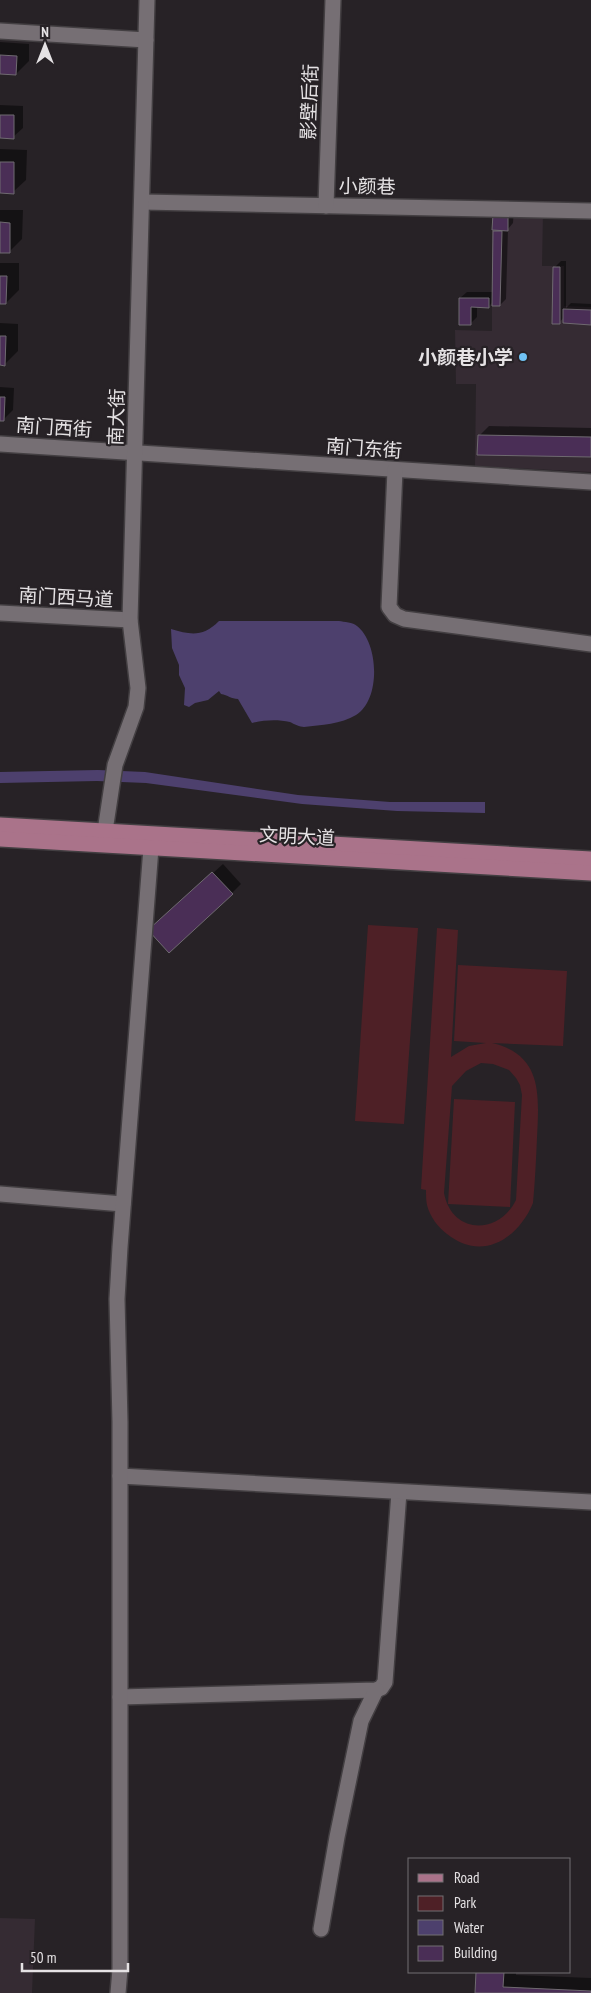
<svg xmlns="http://www.w3.org/2000/svg" width="591" height="1993" font-family="'PT Sans Narrow','Noto Sans SC',sans-serif">
  <rect width="100%" height="100%" fill="#272226"/>
  <g fill="#352b33">
    <path d="M492,212L543,213L542,266H564V306L591,307V472L475,466L476,384H456L455,330L492,331Z"/>
    <path d="M0,1918L35,1919L32,1993H0Z"/>
  </g>
  <g fill="#4e2026" fill-rule="evenodd">
    <path d="M368,925L418,928L404,1124L355,1121Z"/>
    <path d="M437,928L458,930L451,1057L469,1046L486,1043L454,1041L458,965L567,971L563,1046L492,1043C543,1055 539,1095 537,1138C536,1160 535,1182 533,1203C518,1239 482,1262 447,1234C438,1227 430,1217 427,1205C426,1200 426,1195 426,1190L421,1189ZM481,1063L493,1064L509,1070L516,1078L520,1085L522,1095L516,1200C499,1235 452,1235 444,1193L452,1086L466,1071Z"/>
    <path d="M454,1099L515,1102L510,1207L448,1204Z"/>
  </g>
  <g fill="#4d406d">
    <path d="M219,621H339C344,622 353,622 357,626C379,643 381,700 356,715C341,724 321,725 304,727C300,727 294,724 290,722C277,719 264,720 252,723L238,699C231,699 228,695 221,694L219,691L208,700L195,703L189,707L184,705L185,688L179,675V665L172,648L171,629C191,635 203,637 219,621Z"/>
    <path d="M98,770L145,772L298,795L390,802H485V813L397,811L302,804L146,783L97,781L0,783V772Z"/>
  </g>
  <g fill="#0007">
    <path d="M0,42L29,44V61L16,74L0,73Z"/>
    <path d="M0,105L23,106V128L13,137H0Z"/>
    <path d="M0,149L27,150L26,180L13,192H0Z"/>
    <path d="M514,208L513,223L508,229L506,299L500,305L493,302L489,306H477V317L471,323L460,298L467,292H493L494,214Z"/>
    <path d="M0,210H23L22,239L9,252L0,251Z"/>
    <path d="M561,261H566V308L571,303L591,304V323L564,317L559,323L554,268Z"/>
    <path d="M0,263H19V290L6,303H0Z"/>
    <path d="M0,323L18,324V351L5,364H0Z"/>
    <path d="M0,387L14,388L13,410L3,420H0Z"/>
    <path d="M489,426L591,428V456L479,436Z"/>
    <path d="M223,864L241,884L232,893L160,921Z"/>
    <path d="M478,1972H516V1975L591,1978V1993H477Z"/>
  </g>
  <g fill="#4a2e56" stroke="#6f6a70">
    <path d="M0,55L17,56L16,75L0,74Z"/>
    <path d="M0,115H14V139L0,138Z"/>
    <path d="M0,162H14V194L0,193Z"/>
    <path d="M493,214H508V231L492,230Z"/>
    <path d="M0,222L10,223V253H0Z"/>
    <path d="M493,231H502L500,306H492Z"/>
    <path d="M553,267H560V324H552Z"/>
    <path d="M0,276H7L6,304H0Z"/>
    <path d="M459,298H489V308L471,307V325H459Z"/>
    <path d="M563,309L591,310V325L563,323Z"/>
    <path d="M0,336H6L5,366L0,365Z"/>
    <path d="M0,397H5L4,421H0Z"/>
    <path d="M478,435L591,437V457L477,455Z"/>
    <path d="M212,872L233,894L169,953L148,930Z"/>
    <path d="M476,1972H504L503,1987L591,1991V1993H475Z"/>
  </g>
  <g fill="none" stroke-linecap="round" stroke-linejoin="round">
    <g stroke="#433f42" stroke-width="18">
      <g id="street">
        <path d="M0,31L146,40"/>
        <path d="M142,202L591,211"/>
        <path d="M326,206L333,0"/>
        <path d="M0,444L591,482"/>
        <path d="M395,470L389,607L395,615L404,619L591,644"/>
        <path d="M0,613L130,620"/>
        <path d="M0,1194L123,1204"/>
        <path d="M120,1697L376,1690L381,1688L385,1682L399,1492"/>
        <path d="M321,1929L337,1837L361,1721L376,1690"/>
      </g>
    </g>
    <g stroke="#433f42" stroke-width="18">
      <g id="secondary">
        <path d="M105,831L115,765L136,707L138,688L130,620L147,0"/>
        <path d="M120,1476L591,1502"/>
        <path d="M118,1993L120,1969V1422L117,1299L120,1247L151,848"/>
      </g>
    </g>
    <g stroke="#433f42" stroke-width="18">
      <g id="primary">
        <path d="M0,825L591,859"/>
        <path d="M0,839L591,873"/>
      </g>
    </g>
    <use href="#street" stroke="#766f74" stroke-width="15"/>
    <use href="#secondary" stroke="#766f74" stroke-width="15"/>
    <use href="#primary" stroke="#aa738a" stroke-width="15"/>
  </g>
  <circle fill="#70c2f4" stroke="#272226" stroke-width="2" cx="523" cy="357" r="5"/>
  <g text-anchor="middle" stroke-width="4.5" stroke-linejoin="round" paint-order="stroke">
    <g font-size="19" fill="#e5e2e4" stroke="#272226">
      <text transform="translate(309 102) rotate(-88)" y="7">影壁后街</text>
      <text transform="translate(367 186) rotate(1)" y="7">小颜巷</text>
      <text transform="translate(116 417) rotate(-88)" y="7">南大街</text>
      <text transform="translate(54 427) rotate(4)" y="7">南门西街</text>
      <text transform="translate(364 448) rotate(4)" y="7">南门东街</text>
      <text transform="translate(66 597) rotate(3)" y="7">南门西马道</text>
      <text transform="translate(297 836) rotate(3)" y="7">文明大道</text>
    </g>
    <g font-size="19" font-weight="bold" fill="#e5e2e4" stroke="#272226" text-anchor="end">
      <text x="513" y="364">小颜巷小学</text>
    </g>
  </g>
  <rect x="408" y="1858" width="162" height="115" fill="#272226" stroke="#736f72"/>
  <rect x="418" y="1874" width="25" height="8" fill="#aa738a" stroke="#736f72"/>
  <text x="454" y="1883" font-size="15" fill="#e5e2e4">Road</text>
  <rect x="418" y="1896" width="25" height="15" fill="#4e2026" stroke="#736f72"/>
  <text x="454" y="1908" font-size="15" fill="#e5e2e4">Park</text>
  <rect x="418" y="1920" width="25" height="15" fill="#4d406d" stroke="#736f72"/>
  <text x="454" y="1933" font-size="15" fill="#e5e2e4">Water</text>
  <rect x="418" y="1946" width="25" height="15" fill="#4a2e56" stroke="#736f72"/>
  <text x="454" y="1958" font-size="15" fill="#e5e2e4">Building</text>
  <g transform="translate(45 45)" stroke="#272226" stroke-width="4" paint-order="stroke">
  <path d="M0-4L9 19L0 12L-9 19Z" fill="#e5e2e4"/>
  <text y="-8" font-size="14" font-weight="bold" text-anchor="middle" fill="#e5e2e4">N</text>
  </g>
  <path d="M22 1963v8h106v-8" fill="none" stroke="#e5e2e4" stroke-width="2.5"/>
  <text x="30" y="1963" font-size="15" fill="#e5e2e4" stroke="#272226" stroke-width="4" paint-order="stroke">50 m</text>
</svg>
